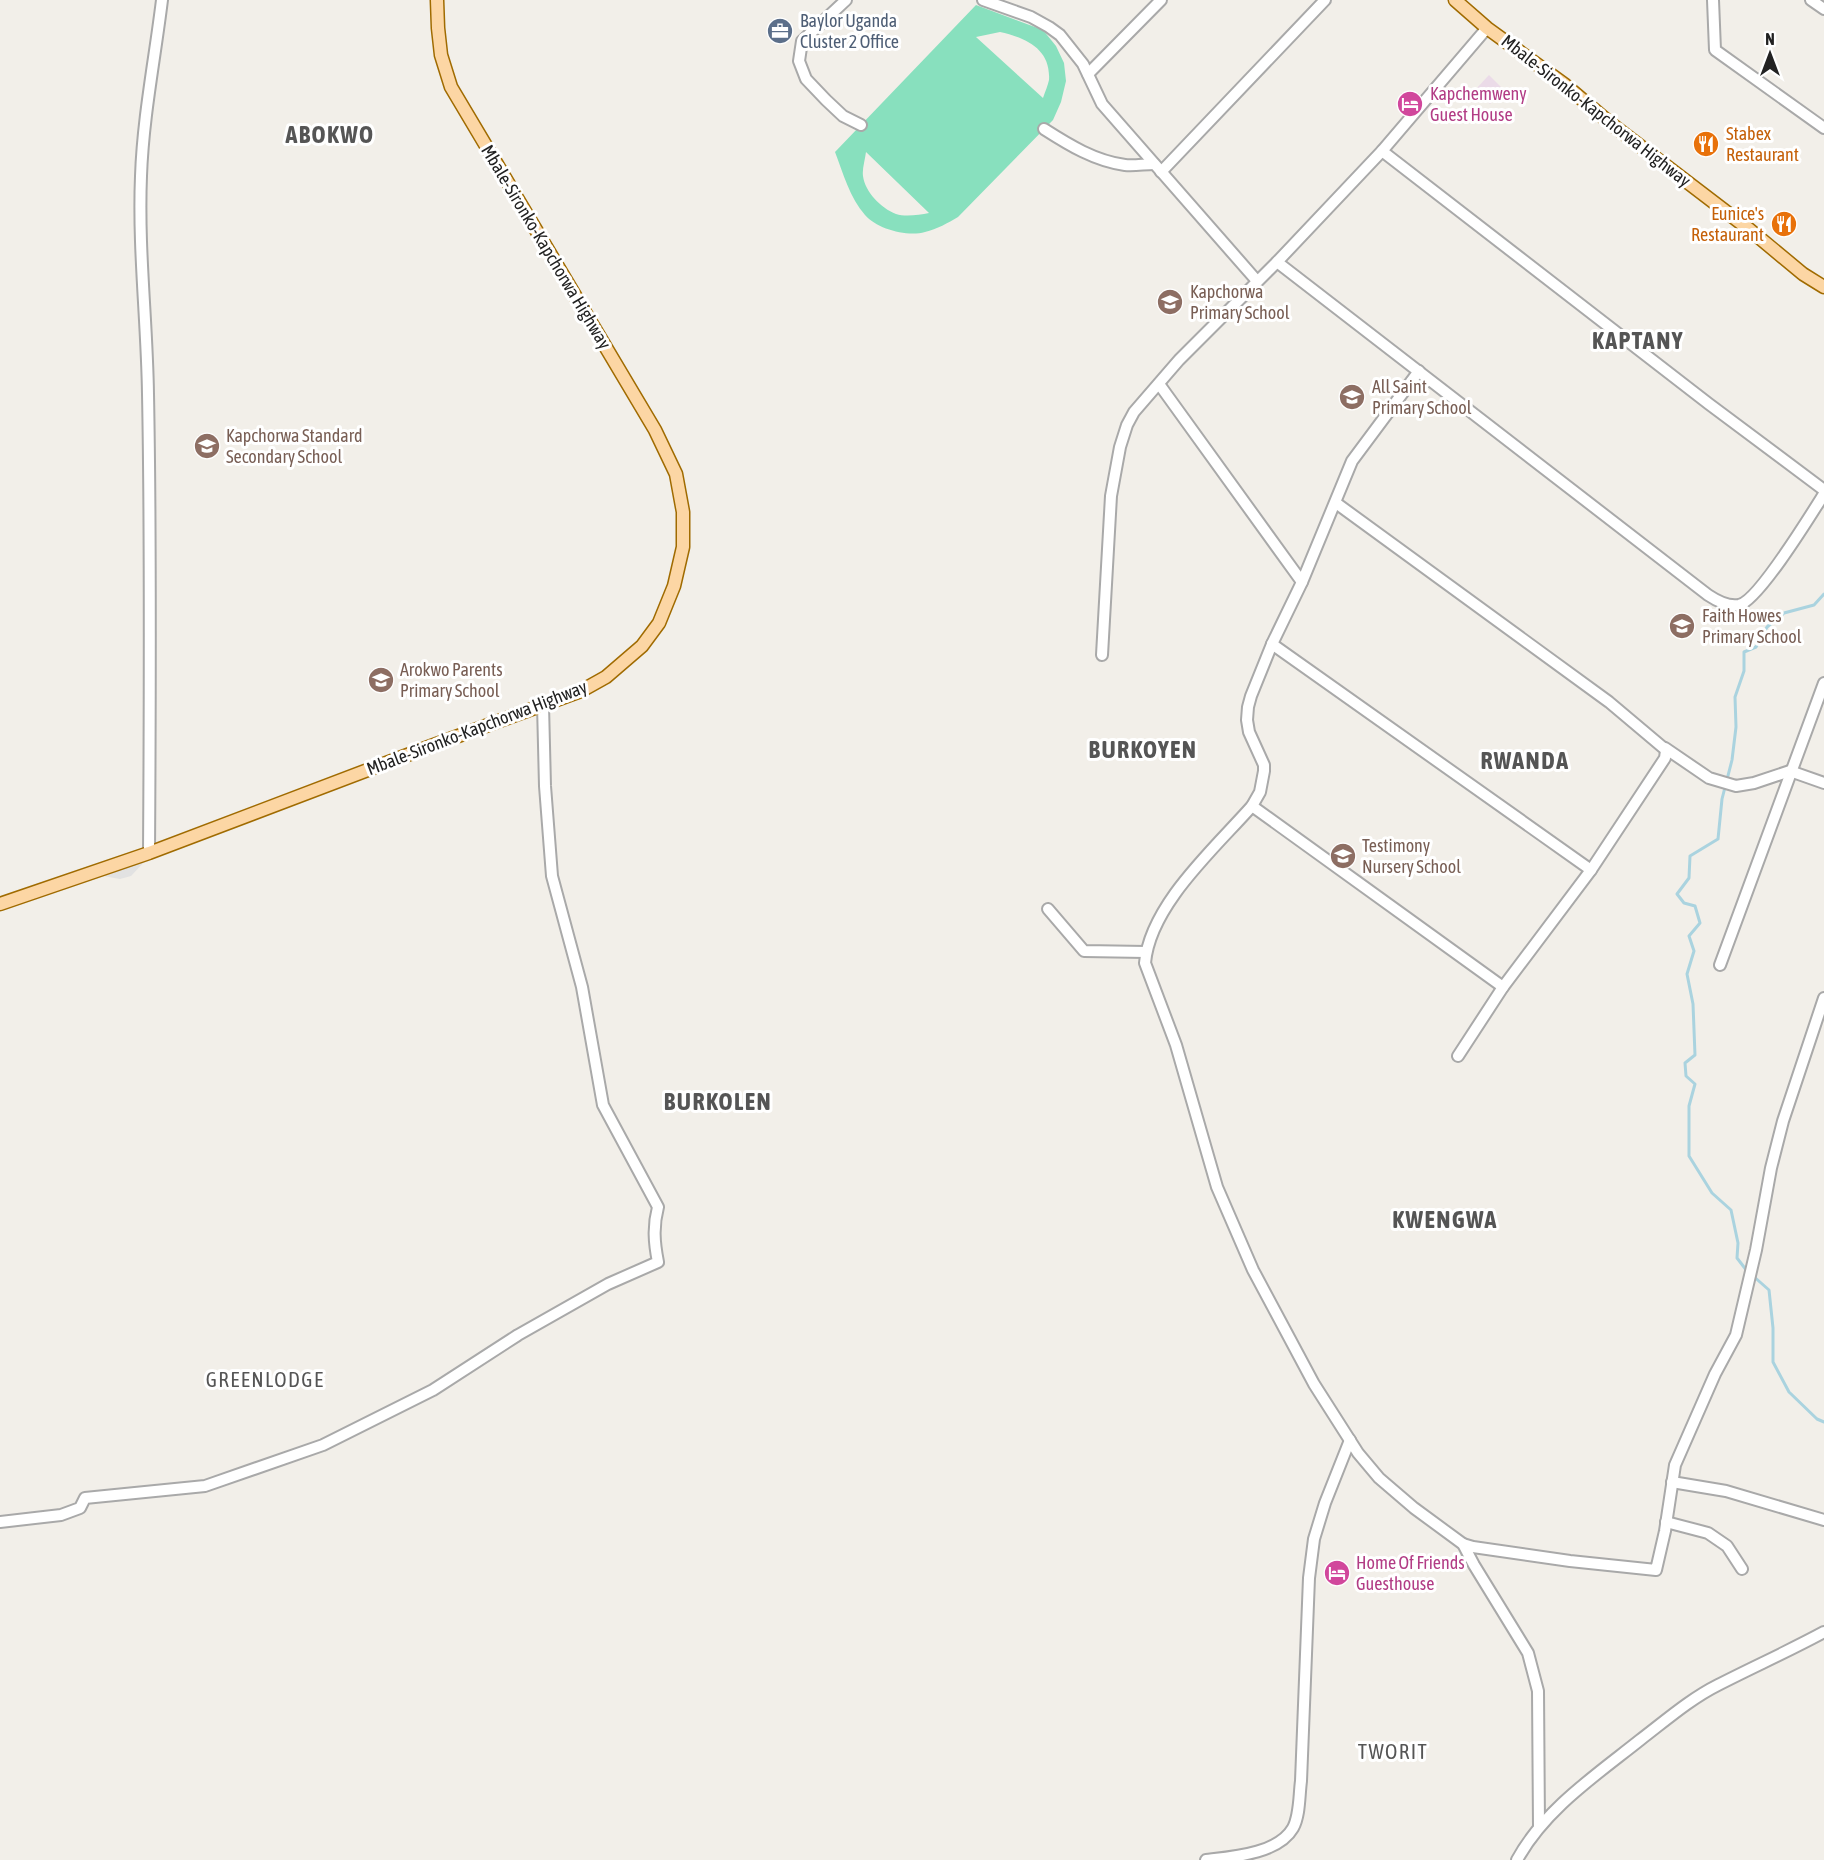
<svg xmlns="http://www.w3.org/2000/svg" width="1824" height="1860" font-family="'Asap Condensed',sans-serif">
  <rect width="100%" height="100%" fill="#f2efe9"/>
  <path fill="#ebdbe8" d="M1489,75L1504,90L1490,104L1475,90Z"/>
  <path fill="#88e0be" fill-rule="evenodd" d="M976,5L1043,30L1056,46L1064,63L1066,81L1061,102L1053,120L958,217C948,223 937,229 925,232C907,237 877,229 865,215C850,198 843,173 835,152ZM1000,32C1026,38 1051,49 1049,80C1048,85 1045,92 1043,98L976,37ZM866,152L929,213C919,215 905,217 896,214C881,208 865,192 863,176C862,169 865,160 866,152Z"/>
  <path fill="#e2e2e2" d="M145,861L131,876L120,879L103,876Z"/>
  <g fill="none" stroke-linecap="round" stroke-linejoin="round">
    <g stroke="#aad3df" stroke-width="3">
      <path d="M1747,1271L1737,1258L1738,1243L1731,1210L1712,1193L1689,1156V1106L1695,1084L1686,1076L1685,1063L1695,1055L1693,1004L1687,974L1694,951L1689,936L1700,923L1695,906L1684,903L1677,894L1689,878L1690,856L1718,839L1722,799L1732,760L1736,727L1735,697L1744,671V652L1756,647L1767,627L1784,613L1814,605L1824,594"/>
      <path d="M1752,1275L1769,1290L1773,1328V1362L1789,1392L1817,1419L1824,1422"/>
    </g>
    <g stroke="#a9a9a9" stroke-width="14">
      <g id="minor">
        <path d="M846,0L802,41L799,61L806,79L826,100L843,116L861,125"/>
        <path d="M983,0L1031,17L1049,27L1060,35L1083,64L1102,104L1257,281"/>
        <path d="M1713,0L1715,50L1824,128"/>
        <path d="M1811,0L1824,9"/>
        <path d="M1088,74L1161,0"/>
        <path d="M1044,129C1069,145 1095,161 1125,165C1134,166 1145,164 1154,164"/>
        <path d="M1382,151L1709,404L1824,490"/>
        <path d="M1161,172L1325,0"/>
        <path d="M1277,262L1708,595C1717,601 1728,607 1739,605C1758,601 1812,513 1824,494"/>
        <path d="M1419,371L1352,461L1302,582L1272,644L1251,696L1248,707L1247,720L1249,732L1264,765V771L1260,792L1252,806C1215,848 1150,905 1145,963L1176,1045L1217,1187L1253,1270L1314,1384L1358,1453L1379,1478L1414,1508L1463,1544L1474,1565L1528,1653L1538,1691L1539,1827"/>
        <path d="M1159,384L1302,582"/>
        <path d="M1336,503L1609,702L1666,750L1665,758L1591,870L1503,987L1458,1056"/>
        <path d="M1272,644L1591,870"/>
        <path d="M1102,655L1111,496L1120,447L1127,425L1134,412L1179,360L1277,262L1382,151L1487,28"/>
        <path d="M1665,748L1709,778L1736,786L1754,783L1790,771L1824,783"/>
        <path d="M1252,806L1503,987"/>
        <path d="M149,853C150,700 151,547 148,394C147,321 138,249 141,176C143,117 155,58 162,0"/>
        <path d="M1048,909L1084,951L1146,952"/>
        <path d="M1720,965L1824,683"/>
        <path d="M1672,1482L1726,1491L1824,1520"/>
        <path d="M0,1522L61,1515L80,1508L85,1498L205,1486L323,1445L433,1390L518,1335L608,1284L658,1262C654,1242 653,1226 658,1207L603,1105L582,987L552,876L545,786L543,705"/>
        <path d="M1666,1522L1708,1533L1727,1546L1742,1569"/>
        <path d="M1463,1544L1473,1547L1570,1561L1656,1570L1665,1531L1675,1465L1715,1374L1736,1335L1756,1250L1771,1168L1783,1121L1824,998"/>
        <path d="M1206,1860C1232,1857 1278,1854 1293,1828C1300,1815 1299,1796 1301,1781L1309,1578L1314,1539L1325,1503L1350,1440"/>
        <path d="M1517,1860C1544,1810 1596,1775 1640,1740C1665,1721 1690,1699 1718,1685C1753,1667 1789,1651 1824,1632"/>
      </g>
    </g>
    <g stroke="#a06b00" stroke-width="15">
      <g id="major">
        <path d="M1455,0L1487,28L1564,84L1610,123L1750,230L1803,274L1824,287"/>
        <path d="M0,904L149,853L431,746L581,691L606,677L642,646L659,623L674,586L683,547V512L676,474L655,430L451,87L441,55L438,28L437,0"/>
      </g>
    </g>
    <use href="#minor" stroke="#fff" stroke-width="10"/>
    <use href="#major" stroke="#fcd6a4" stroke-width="12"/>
  </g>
  <defs>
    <g id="office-disc" transform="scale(1.35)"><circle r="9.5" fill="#5c6f8a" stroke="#fff"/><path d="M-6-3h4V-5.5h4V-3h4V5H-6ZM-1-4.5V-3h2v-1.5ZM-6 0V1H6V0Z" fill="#fff"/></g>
    <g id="hotel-disc" transform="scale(1.35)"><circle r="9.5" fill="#d1479c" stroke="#fff"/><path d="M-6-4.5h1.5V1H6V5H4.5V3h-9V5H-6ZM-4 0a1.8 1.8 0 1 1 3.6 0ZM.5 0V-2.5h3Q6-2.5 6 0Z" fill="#fff"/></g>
    <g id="restaurant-disc" transform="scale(1.35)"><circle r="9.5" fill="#e8710a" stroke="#fff"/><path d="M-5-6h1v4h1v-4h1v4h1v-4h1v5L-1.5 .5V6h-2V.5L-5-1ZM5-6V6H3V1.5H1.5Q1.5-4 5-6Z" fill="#fff"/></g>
    <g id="school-disc" transform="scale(1.35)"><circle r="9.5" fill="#8d6e63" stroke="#fff"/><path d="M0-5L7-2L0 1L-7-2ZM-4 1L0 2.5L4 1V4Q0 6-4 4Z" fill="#fff"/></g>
  </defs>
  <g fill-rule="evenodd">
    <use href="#office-disc" x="780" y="31"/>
    <use href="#hotel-disc" x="1410" y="104"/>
    <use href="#restaurant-disc" x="1706" y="144"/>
    <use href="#restaurant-disc" x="1784" y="224"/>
    <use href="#school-disc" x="1170" y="302"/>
    <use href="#school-disc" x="1352" y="397"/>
    <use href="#school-disc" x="207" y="446"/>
    <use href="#school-disc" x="1682" y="626"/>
    <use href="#school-disc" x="381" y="680"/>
    <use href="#school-disc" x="1343" y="856"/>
    <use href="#hotel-disc" x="1337" y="1573"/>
  </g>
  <g text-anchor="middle" stroke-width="6" stroke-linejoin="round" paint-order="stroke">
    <g font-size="18" fill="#4e5e75" stroke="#fff" text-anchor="start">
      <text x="800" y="27">Baylor Uganda<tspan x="800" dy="21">Cluster 2 Office</tspan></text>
    </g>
    <g font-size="18" fill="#b23c85" stroke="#fff" text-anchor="start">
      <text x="1430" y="100">Kapchemweny<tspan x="1430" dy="21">Guest House</tspan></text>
      <text x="1356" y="1569">Home Of Friends<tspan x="1356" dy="21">Guesthouse</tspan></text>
    </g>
    <g font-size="18" fill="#222" stroke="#fff">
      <text transform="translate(1596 111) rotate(38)" y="6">Mbale-Sironko-Kapchorwa Highway</text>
      <text transform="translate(546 247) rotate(59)" y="6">Mbale-Sironko-Kapchorwa Highway</text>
      <text transform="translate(477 728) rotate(-21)" y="6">Mbale-Sironko-Kapchorwa Highway</text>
    </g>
    <g font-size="18" fill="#c56008" stroke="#fff" text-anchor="start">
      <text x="1726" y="140">Stabex<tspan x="1726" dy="21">Restaurant</tspan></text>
      <text x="1764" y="220" text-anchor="end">Eunice's<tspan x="1764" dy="21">Restaurant</tspan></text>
    </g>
    <g font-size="18" fill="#785e54" stroke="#fff" text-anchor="start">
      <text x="1190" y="298">Kapchorwa<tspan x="1190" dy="21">Primary School</tspan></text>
      <text x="1372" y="393">All Saint<tspan x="1372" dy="21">Primary School</tspan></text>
      <text x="226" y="442">Kapchorwa Standard<tspan x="226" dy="21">Secondary School</tspan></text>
      <text x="1702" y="622">Faith Howes<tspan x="1702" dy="21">Primary School</tspan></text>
      <text x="400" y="676">Arokwo Parents<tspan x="400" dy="21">Primary School</tspan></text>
      <text x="1362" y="852">Testimony<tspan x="1362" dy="21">Nursery School</tspan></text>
    </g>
    <g font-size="21" letter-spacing="1.5" fill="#555" stroke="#fff">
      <text x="265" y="1387">GREENLODGE</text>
      <text x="1393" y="1759">TWORIT</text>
    </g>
    <g font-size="24" font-weight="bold" letter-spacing="1.5" fill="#555" stroke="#fff">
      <text x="330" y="143">ABOKWO</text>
      <text x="1638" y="349">KAPTANY</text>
      <text x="1143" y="758">BURKOYEN</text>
      <text x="1525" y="769">RWANDA</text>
      <text x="718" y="1110">BURKOLEN</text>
      <text x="1445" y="1228">KWENGWA</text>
    </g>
  </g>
  <g transform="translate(1770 54)" stroke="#ffffff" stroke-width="4.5" paint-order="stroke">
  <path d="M0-4.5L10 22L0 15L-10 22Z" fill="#222222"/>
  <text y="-9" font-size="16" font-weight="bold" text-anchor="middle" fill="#222222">N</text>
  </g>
</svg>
